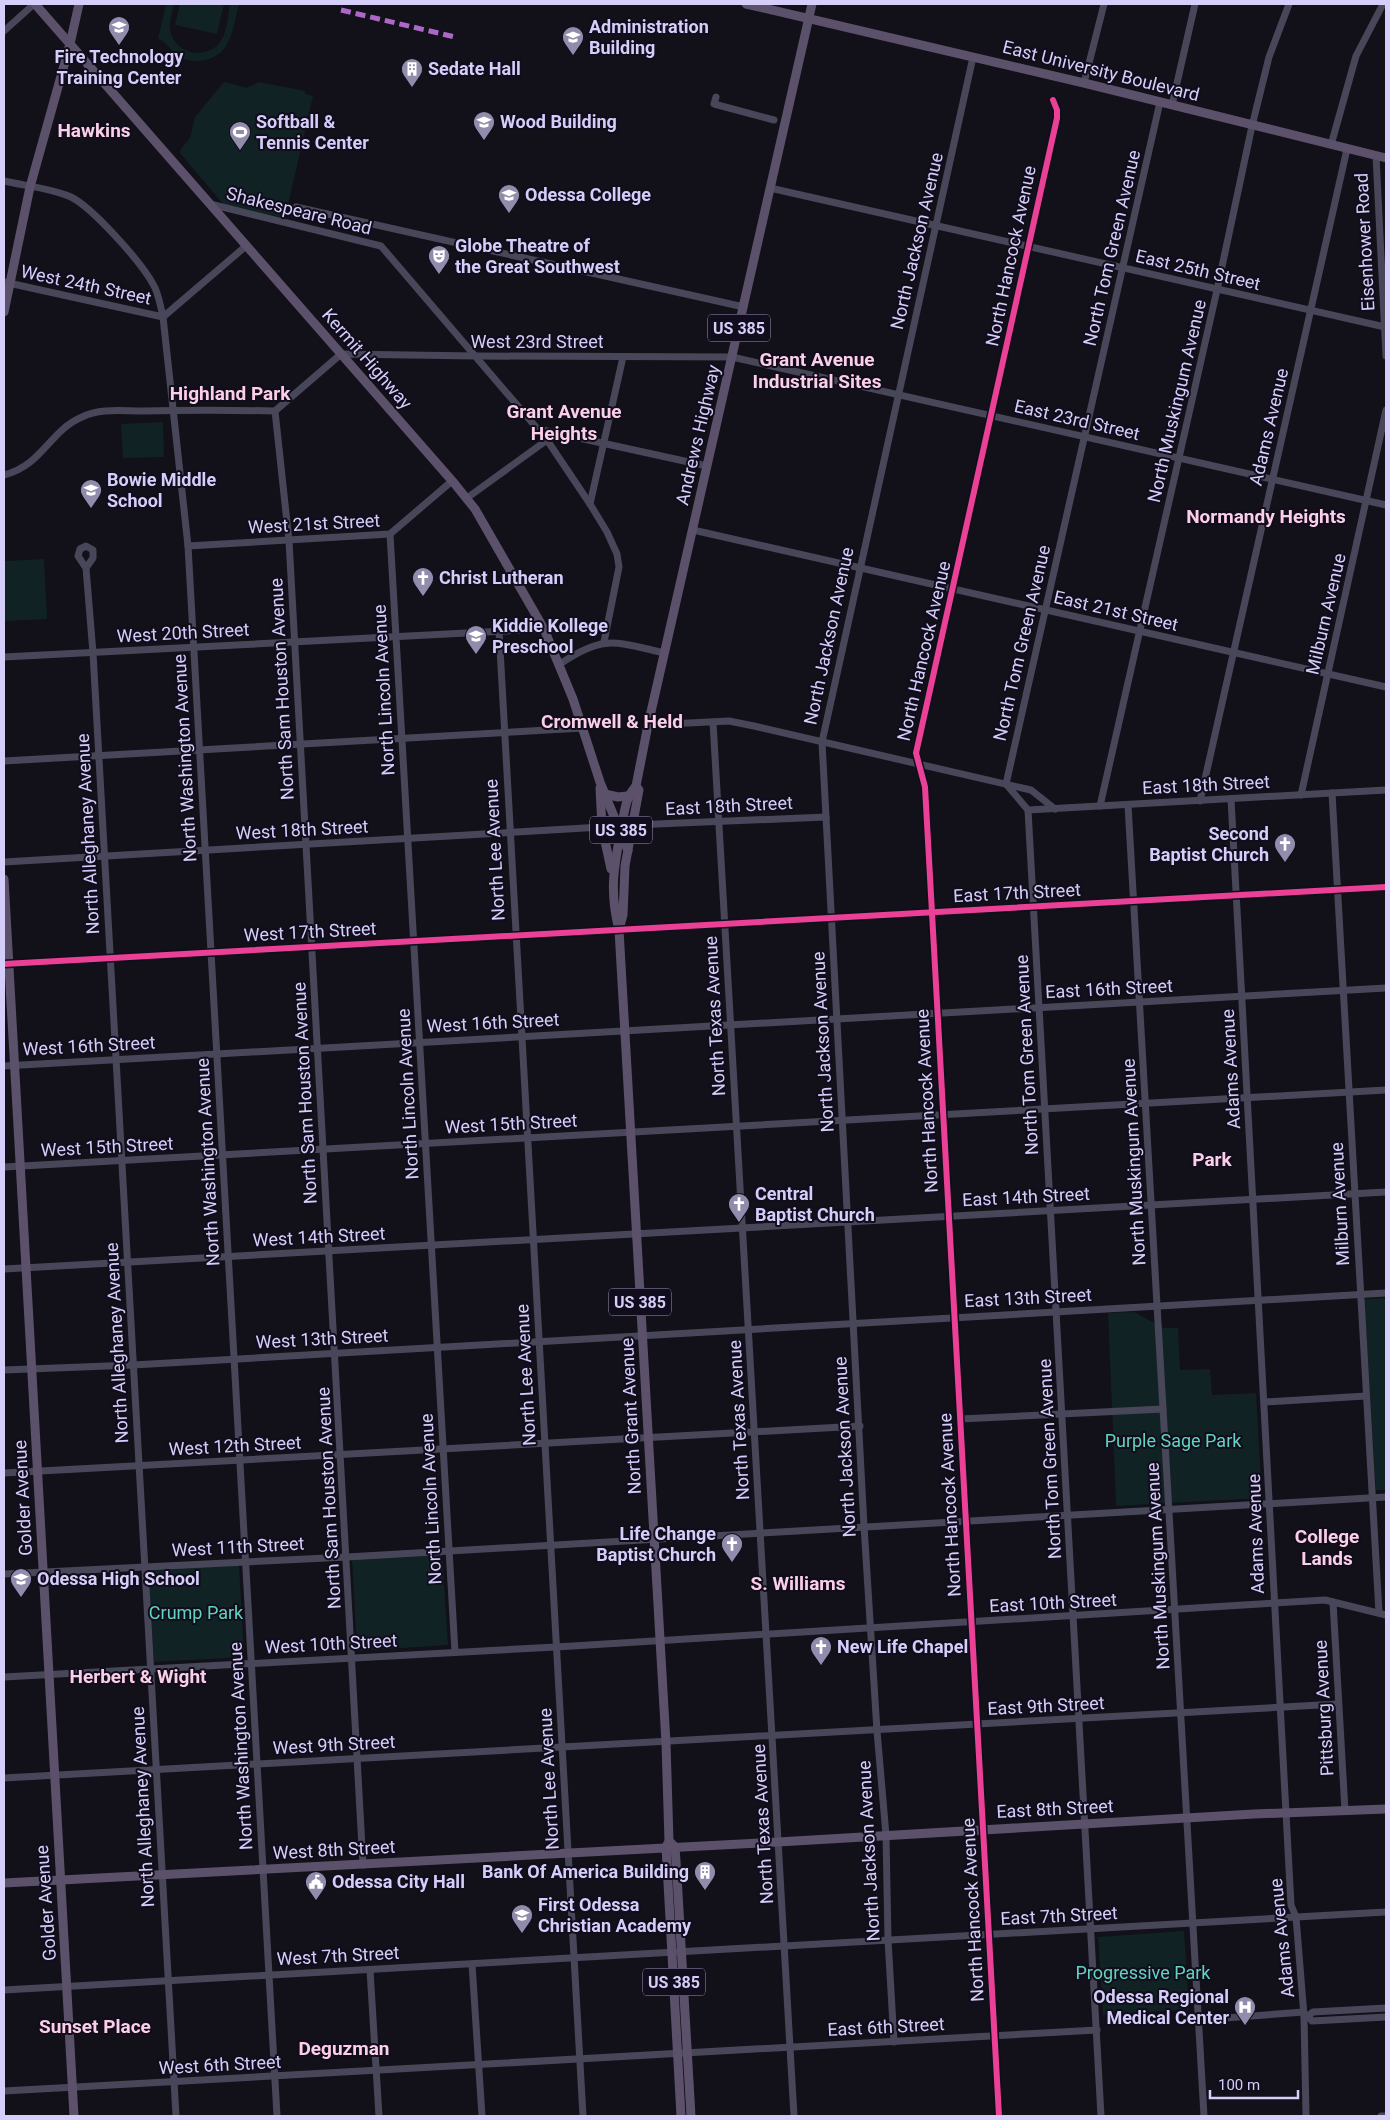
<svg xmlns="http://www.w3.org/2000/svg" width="1390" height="2120" font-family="Roboto,sans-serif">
  <rect width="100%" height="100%" fill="#121018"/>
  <g fill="#112224">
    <path d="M166,4H174C172,14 168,24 171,34C178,55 208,60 221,41C227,31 228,15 230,4H239C233,26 232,55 205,60C195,62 187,61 178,56C170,51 167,41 158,39Z"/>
    <path d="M180,4H224L217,34L175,25Z"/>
    <path d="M226,82L246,88L259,82L305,91V94L313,96L285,218L224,205L180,153L181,149L190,138L195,117L223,83Z"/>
    <path d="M163,422L164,457L123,458L121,424Z"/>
    <path d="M44,559L47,619L5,621L4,561Z"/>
    <path d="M1386,1298V1490H1376L1364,1299Z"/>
    <path d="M1134,1312L1164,1328H1178L1180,1370L1210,1369L1212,1395L1256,1393L1262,1498L1116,1506L1108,1313Z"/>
    <path d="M442,1553L448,1645L357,1651L352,1558Z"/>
    <path d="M239,1564L244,1657L154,1662L148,1569Z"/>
    <path d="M1184,1931L1189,2009L1103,2015L1098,1937Z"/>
  </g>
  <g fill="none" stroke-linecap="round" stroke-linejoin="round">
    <g stroke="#484659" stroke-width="7">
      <path d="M4,31L34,4"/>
      <path d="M1084,83L1104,4"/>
      <path d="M716,97L714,104L774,120"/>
      <path d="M1172,105L1195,4"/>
      <path d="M1331,145L1356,56L1383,4"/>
      <path d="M1376,156L1386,356"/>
      <path d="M4,181C26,186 51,188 71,197C93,208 141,262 153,284C159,294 160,305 163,317L4,282"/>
      <path d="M770,188L1385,327"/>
      <path d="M210,204L381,246L547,440L590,504L607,532L617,554L619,567L604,642"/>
      <path d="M296,207L744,307"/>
      <path d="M246,246L163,317L188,546L277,2116"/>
      <path d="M275,411L289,541L363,1865"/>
      <path d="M538,429L707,466"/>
      <path d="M4,475C43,465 49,431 82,417C100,408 122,411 142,411C186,410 230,410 275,411L341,354L477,356L732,357L1386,505"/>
      <path d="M467,498L547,440"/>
      <path d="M590,504L623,357"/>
      <path d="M693,530L1386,687"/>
      <path d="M390,534L455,1652"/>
      <path d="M188,546L390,534L452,481"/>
      <path d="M86,568L93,558V550L86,546L80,549L78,556L86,568L93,653L176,2116"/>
      <path d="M499,631L583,2116"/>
      <path d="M4,657L544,629"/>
      <path d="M560,664C604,634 615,642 665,653"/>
      <path d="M713,722L794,2116"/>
      <path d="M648,725L729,721L754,726L1031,790L1055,809"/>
      <path d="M4,761L583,728"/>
      <path d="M1006,784L1028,810L1101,2116"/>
      <path d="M1006,784L1160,102"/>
      <path d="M1332,793L1379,1613"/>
      <path d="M1301,795L1386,410"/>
      <path d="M1231,799L1291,1905L1296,1917L1304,2016L1306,2116"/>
      <path d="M1200,801L1347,149"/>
      <path d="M1128,805L1204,2116"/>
      <path d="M1100,806L1217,290L1252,126L1269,57L1289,4"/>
      <path d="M1028,810L1386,790"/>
      <path d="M633,825L826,817"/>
      <path d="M4,862L602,827"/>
      <path d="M4,964L1386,887"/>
      <path d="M4,1066L1386,988"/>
      <path d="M4,1167L1386,1090"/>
      <path d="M4,1269L1386,1192"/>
      <path d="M4,1370L133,1365L1386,1293"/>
      <path d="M1265,1402L1366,1396"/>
      <path d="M960,1419L1163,1409"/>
      <path d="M4,1473L860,1426"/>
      <path d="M4,1574L347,1557L1386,1497"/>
      <path d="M1333,1602L1345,1811"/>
      <path d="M4,1677L556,1647L1325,1600L1386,1615"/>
      <path d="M4,1778L1338,1704"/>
      <path d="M472,1964L482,2116"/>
      <path d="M370,1970L379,2116"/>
      <path d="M4,1990L1386,1912"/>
      <path d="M1304,2016H1308L1313,2012L1386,2008"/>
      <path d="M1308,2016L1312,2021L1386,2017"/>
      <path d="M1198,2020L1304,2012"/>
      <path d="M894,2042L888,1940L886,1835L877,1731L864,1526L822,742L973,57"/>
      <path d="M4,2091L1097,2030"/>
      <path d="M999,2116L925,787L916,753L1057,118V110L1053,100"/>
      <path d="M1381,2116H1386"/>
    </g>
    <g stroke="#5c516a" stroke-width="9">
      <path d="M35,4L454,483L475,509L544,629L573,699L600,782L628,851"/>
      <path d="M746,4L1084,83L1386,158"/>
      <path d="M4,312L30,187L70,44L79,4"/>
      <path d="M636,786C624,800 625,812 621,829C614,868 609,890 619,930L666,1743L669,1841L666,1847L681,2116"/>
      <path d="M600,788L602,827L611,869"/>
      <path d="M605,794L618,797L627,796"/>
      <path d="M4,879L74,2116"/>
      <path d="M619,929L623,915L625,866L639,790L636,786L648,725L812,4"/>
      <path d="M671,1843L675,1847L677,1876L691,2116"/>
      <path d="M4,1883L778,1842L1254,1814L1386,1809"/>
    </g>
    <path stroke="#ac68c9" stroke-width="5" stroke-dasharray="10 5" stroke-linecap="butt" d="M341,10L455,37"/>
    <g stroke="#110d1c" stroke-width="9">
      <g id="cycleway">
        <path d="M4,964L1386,887"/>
        <path d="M999,2116L925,787L916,753L1057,118V110L1053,100"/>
      </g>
    </g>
    <use href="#cycleway" stroke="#ea4096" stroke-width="6"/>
  </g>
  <defs>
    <g id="university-pin" transform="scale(1.125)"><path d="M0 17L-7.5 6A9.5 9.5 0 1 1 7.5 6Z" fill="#918cab" stroke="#110d1c"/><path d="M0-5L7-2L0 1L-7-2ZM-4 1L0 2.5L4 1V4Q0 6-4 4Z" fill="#fff"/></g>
    <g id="building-pin" transform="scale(1.125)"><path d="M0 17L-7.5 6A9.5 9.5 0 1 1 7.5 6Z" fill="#918cab" stroke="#110d1c"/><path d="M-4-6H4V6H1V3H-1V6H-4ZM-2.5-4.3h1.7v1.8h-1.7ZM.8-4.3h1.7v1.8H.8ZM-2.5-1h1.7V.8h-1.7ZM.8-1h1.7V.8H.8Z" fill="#fff"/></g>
    <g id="stadium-pin" transform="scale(1.125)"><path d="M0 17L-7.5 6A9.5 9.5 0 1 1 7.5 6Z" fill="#918cab" stroke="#110d1c"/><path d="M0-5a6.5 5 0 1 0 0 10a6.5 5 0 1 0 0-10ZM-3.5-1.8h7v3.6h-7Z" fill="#fff"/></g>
    <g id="theatre-pin" transform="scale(1.125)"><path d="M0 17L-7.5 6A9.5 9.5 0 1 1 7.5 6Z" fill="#918cab" stroke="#110d1c"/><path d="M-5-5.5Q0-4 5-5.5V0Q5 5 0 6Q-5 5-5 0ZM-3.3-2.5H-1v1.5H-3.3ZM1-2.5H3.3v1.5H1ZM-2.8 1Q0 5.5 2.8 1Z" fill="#fff"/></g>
    <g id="school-pin" transform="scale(1.125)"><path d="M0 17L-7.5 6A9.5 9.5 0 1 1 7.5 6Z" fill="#918cab" stroke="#110d1c"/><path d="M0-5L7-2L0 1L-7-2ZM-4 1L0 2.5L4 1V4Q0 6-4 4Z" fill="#fff"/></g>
    <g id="church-pin" transform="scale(1.125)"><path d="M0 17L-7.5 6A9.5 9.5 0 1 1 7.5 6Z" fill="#918cab" stroke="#110d1c"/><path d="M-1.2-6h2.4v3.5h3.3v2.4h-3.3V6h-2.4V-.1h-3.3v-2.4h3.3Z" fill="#fff"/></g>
    <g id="civic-pin" transform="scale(1.125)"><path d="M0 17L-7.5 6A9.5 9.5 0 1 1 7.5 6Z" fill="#918cab" stroke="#110d1c"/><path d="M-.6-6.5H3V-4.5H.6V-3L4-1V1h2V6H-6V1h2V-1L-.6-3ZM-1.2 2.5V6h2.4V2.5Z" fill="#fff"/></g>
    <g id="hospital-pin" transform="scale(1.125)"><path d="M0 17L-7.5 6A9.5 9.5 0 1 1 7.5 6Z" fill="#918cab" stroke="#110d1c"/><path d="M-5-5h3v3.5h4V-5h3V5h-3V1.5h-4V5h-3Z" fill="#fff"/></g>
  </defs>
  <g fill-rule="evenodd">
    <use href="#university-pin" x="119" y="27"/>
    <use href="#university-pin" x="573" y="37"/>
    <use href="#building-pin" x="412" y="69"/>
    <use href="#university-pin" x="484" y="122"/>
    <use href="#stadium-pin" x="240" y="132"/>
    <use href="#university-pin" x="509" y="195"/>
    <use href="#theatre-pin" x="439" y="256"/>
    <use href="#school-pin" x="91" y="490"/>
    <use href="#church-pin" x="423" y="578"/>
    <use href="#school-pin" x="476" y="636"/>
    <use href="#church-pin" x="1285" y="844"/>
    <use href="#church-pin" x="739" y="1204"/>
    <use href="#church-pin" x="732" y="1544"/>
    <use href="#school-pin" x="21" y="1579"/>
    <use href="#church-pin" x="821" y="1647"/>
    <use href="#building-pin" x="705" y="1872"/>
    <use href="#civic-pin" x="316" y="1882"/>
    <use href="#school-pin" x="522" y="1915"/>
    <use href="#hospital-pin" x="1245" y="2007"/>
  </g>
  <g text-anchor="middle" stroke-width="4" stroke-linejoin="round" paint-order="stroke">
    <g fill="#110d1c" stroke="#9b94b7" stroke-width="1">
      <rect x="708" y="314.5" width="62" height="27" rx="4"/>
      <rect x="590" y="816.5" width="62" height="27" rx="4"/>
      <rect x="609" y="1288.5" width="62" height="27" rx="4"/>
      <rect x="643" y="1968.5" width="62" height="27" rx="4"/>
    </g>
    <g font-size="16" font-weight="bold" fill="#d6cefa">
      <text x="739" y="334">US 385</text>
      <text x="621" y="836">US 385</text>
      <text x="640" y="1308">US 385</text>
      <text x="674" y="1988">US 385</text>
    </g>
    <g font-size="18" font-weight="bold" fill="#d6cefa" stroke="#110d1c" text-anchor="start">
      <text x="589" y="33">Administration<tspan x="589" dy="21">Building</tspan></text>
      <text x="119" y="63" text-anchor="middle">Fire Technology<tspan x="119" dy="21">Training Center</tspan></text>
      <text x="428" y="75">Sedate Hall</text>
      <text x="256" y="128">Softball &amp;<tspan x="256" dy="21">Tennis Center</tspan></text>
      <text x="500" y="128">Wood Building</text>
      <text x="525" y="201">Odessa College</text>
      <text x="455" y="252">Globe Theatre of<tspan x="455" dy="21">the Great Southwest</tspan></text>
      <text x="107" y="486">Bowie Middle<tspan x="107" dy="21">School</tspan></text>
      <text x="439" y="584">Christ Lutheran</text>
      <text x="492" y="632">Kiddie Kollege<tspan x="492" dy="21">Preschool</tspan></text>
      <text x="1269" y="840" text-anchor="end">Second<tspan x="1269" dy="21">Baptist Church</tspan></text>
      <text x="755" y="1200">Central<tspan x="755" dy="21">Baptist Church</tspan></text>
      <text x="716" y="1540" text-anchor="end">Life Change<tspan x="716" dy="21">Baptist Church</tspan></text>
      <text x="37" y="1585">Odessa High School</text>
      <text x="837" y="1653">New Life Chapel</text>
      <text x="689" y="1878" text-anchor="end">Bank Of America Building</text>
      <text x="332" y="1888">Odessa City Hall</text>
      <text x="538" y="1911">First Odessa<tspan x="538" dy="21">Christian Academy</tspan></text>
      <text x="1229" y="2003" text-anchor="end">Odessa Regional<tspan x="1229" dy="21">Medical Center</tspan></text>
    </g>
    <g font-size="18" fill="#d6cefa" stroke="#110d1c">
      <text transform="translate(1101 71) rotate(14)" y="6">East University Boulevard</text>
      <text transform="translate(299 211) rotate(14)" y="6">Shakespeare Road</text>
      <text transform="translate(917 241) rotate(-77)" y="6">North Jackson Avenue</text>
      <text transform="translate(1365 242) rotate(-93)" y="6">Eisenhower Road</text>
      <text transform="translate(1112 248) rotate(-77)" y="6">North Tom Green Avenue</text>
      <text transform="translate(1011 256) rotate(-78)" y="6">North Hancock Avenue</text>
      <text transform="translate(1198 270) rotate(13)" y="6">East 25th Street</text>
      <text transform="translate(86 285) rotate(12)" y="6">West 24th Street</text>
      <text x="537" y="348">West 23rd Street</text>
      <text transform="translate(367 359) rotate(49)" y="6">Kermit Highway</text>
      <text transform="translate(1177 401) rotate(-77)" y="6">North Muskingum Avenue</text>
      <text transform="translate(1077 420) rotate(13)" y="6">East 23rd Street</text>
      <text transform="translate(1269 427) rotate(-77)" y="6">Adams Avenue</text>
      <text transform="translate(698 435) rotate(-77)" y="6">Andrews Highway</text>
      <text transform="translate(314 524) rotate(-3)" y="6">West 21st Street</text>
      <text transform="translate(1116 611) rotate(13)" y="6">East 21st Street</text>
      <text transform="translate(1326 614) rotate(-77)" y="6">Milburn Avenue</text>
      <text transform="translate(183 633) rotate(-3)" y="6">West 20th Street</text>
      <text transform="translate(829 636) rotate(-78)" y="6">North Jackson Avenue</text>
      <text transform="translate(1022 643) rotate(-77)" y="6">North Tom Green Avenue</text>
      <text transform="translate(924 651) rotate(-77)" y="6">North Hancock Avenue</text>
      <text transform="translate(282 689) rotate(-93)" y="6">North Sam Houston Avenue</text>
      <text transform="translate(384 690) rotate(-93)" y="6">North Lincoln Avenue</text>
      <text transform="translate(185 758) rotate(-93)" y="6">North Washington Avenue</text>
      <text transform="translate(1206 785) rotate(-3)" y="6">East 18th Street</text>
      <text transform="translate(729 806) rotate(-3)" y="6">East 18th Street</text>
      <text transform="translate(302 830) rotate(-3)" y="6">West 18th Street</text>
      <text transform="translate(88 834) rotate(-93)" y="6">North Alleghaney Avenue</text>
      <text transform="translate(495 850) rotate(-93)" y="6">North Lee Avenue</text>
      <text transform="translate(1017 893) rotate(-3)" y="6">East 17th Street</text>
      <text transform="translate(310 932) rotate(-3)" y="6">West 17th Street</text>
      <text transform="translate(1109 989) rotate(-3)" y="6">East 16th Street</text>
      <text transform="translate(715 1016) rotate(-93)" y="6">North Texas Avenue</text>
      <text transform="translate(493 1023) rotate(-3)" y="6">West 16th Street</text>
      <text transform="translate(823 1042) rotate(-93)" y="6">North Jackson Avenue</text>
      <text transform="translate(89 1046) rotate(-3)" y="6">West 16th Street</text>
      <text transform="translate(1027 1055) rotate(-93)" y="6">North Tom Green Avenue</text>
      <text transform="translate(1231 1069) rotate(-93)" y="6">Adams Avenue</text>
      <text transform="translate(305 1093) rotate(-93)" y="6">North Sam Houston Avenue</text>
      <text transform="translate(408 1094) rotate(-93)" y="6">North Lincoln Avenue</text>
      <text transform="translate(927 1101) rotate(-93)" y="6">North Hancock Avenue</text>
      <text transform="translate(511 1124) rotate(-3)" y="6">West 15th Street</text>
      <text transform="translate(107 1147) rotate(-3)" y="6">West 15th Street</text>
      <text transform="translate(208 1162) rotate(-93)" y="6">North Washington Avenue</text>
      <text transform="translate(1134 1162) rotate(-93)" y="6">North Muskingum Avenue</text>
      <text transform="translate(1026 1197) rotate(-3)" y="6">East 14th Street</text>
      <text transform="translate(1340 1204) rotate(-93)" y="6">Milburn Avenue</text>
      <text transform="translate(319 1237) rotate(-3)" y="6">West 14th Street</text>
      <text transform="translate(1028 1298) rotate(-3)" y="6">East 13th Street</text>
      <text transform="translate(322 1339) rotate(-3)" y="6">West 13th Street</text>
      <text transform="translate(117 1343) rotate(-93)" y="6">North Alleghaney Avenue</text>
      <text transform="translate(526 1375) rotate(-93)" y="6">North Lee Avenue</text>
      <text transform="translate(631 1416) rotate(-93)" y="6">North Grant Avenue</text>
      <text transform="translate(739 1420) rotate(-93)" y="6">North Texas Avenue</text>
      <text transform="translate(235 1446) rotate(-3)" y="6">West 12th Street</text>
      <text transform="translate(845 1447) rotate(-93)" y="6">North Jackson Avenue</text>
      <text transform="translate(1050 1459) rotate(-93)" y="6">North Tom Green Avenue</text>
      <text transform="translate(23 1498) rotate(-93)" y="6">Golder Avenue</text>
      <text transform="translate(329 1498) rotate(-93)" y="6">North Sam Houston Avenue</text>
      <text transform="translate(431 1499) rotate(-93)" y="6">North Lincoln Avenue</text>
      <text transform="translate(950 1505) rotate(-93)" y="6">North Hancock Avenue</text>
      <text transform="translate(1256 1534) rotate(-92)" y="6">Adams Avenue</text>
      <text transform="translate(238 1547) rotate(-3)" y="6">West 11th Street</text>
      <text transform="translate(1158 1566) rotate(-93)" y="6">North Muskingum Avenue</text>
      <text transform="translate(1053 1603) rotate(-3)" y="6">East 10th Street</text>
      <text transform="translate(331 1644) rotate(-3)" y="6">West 10th Street</text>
      <text transform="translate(1046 1706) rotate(-3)" y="6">East 9th Street</text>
      <text transform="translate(1324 1708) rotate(-93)" y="6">Pittsburg Avenue</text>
      <text transform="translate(334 1745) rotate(-3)" y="6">West 9th Street</text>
      <text transform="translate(241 1746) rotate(-93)" y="6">North Washington Avenue</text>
      <text transform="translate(549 1779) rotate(-93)" y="6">North Lee Avenue</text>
      <text transform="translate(143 1807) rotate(-93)" y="6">North Alleghaney Avenue</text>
      <text transform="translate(1055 1809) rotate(-3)" y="6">East 8th Street</text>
      <text transform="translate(763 1824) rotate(-93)" y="6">North Texas Avenue</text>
      <text transform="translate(334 1850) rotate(-3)" y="6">West 8th Street</text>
      <text transform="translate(869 1851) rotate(-93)" y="6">North Jackson Avenue</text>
      <text transform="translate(46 1903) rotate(-94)" y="6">Golder Avenue</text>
      <text transform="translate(973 1910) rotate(-93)" y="6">North Hancock Avenue</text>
      <text transform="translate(1059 1916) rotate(-3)" y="6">East 7th Street</text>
      <text transform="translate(1282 1938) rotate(-96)" y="6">Adams Avenue</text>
      <text transform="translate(338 1956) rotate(-3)" y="6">West 7th Street</text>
      <text transform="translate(886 2027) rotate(-3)" y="6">East 6th Street</text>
      <text transform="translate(220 2065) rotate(-3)" y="6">West 6th Street</text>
    </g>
    <g font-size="18" fill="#61d3bf" stroke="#110d1c">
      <text x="1173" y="1447">Purple Sage Park</text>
      <text x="196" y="1619">Crump Park</text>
      <text x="1143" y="1979">Progressive Park</text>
    </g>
    <g font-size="19" font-weight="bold" fill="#fbcfe8" stroke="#110d1c">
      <text x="94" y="137">Hawkins</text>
      <text x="817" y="366">Grant Avenue<tspan x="817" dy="22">Industrial Sites</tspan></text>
      <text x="230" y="400">Highland Park</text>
      <text x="564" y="418">Grant Avenue<tspan x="564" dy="22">Heights</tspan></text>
      <text x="1266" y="523">Normandy Heights</text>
      <text x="612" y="728">Cromwell &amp; Held</text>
      <text x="1212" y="1166">Park</text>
      <text x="1327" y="1543">College<tspan x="1327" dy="22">Lands</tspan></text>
      <text x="798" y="1590">S. Williams</text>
      <text x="138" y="1683">Herbert &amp; Wight</text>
      <text x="95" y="2033">Sunset Place</text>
      <text x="344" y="2055">Deguzman</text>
    </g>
  </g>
  <rect width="1390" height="2120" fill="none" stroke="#d6cefa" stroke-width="10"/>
  <path d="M1210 2090v8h88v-8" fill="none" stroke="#d6cefa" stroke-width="2.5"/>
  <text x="1218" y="2090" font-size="15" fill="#d6cefa" stroke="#110d1c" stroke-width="4" paint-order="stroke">100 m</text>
</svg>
